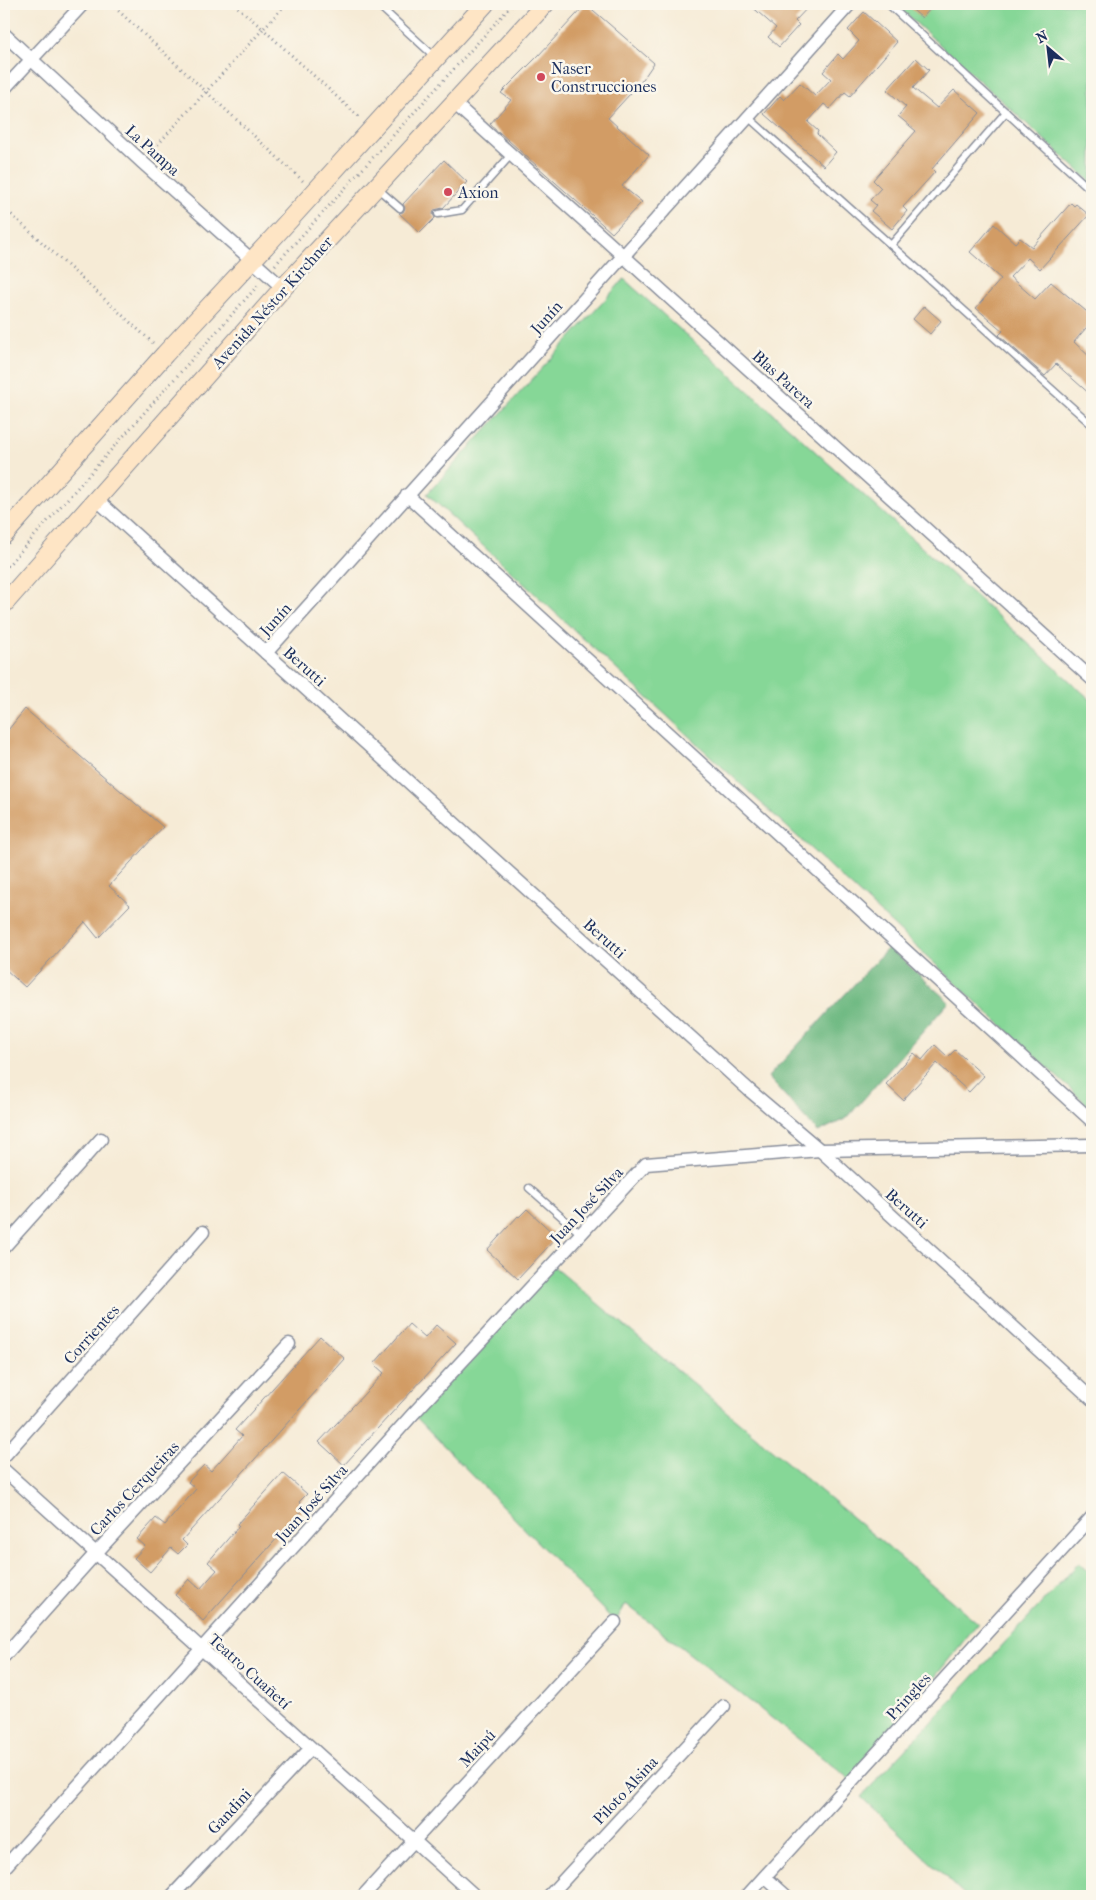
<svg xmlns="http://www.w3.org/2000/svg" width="1096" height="1900" font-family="'IM FELL French Canon',serif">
  <rect width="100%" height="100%" fill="#fbf7ec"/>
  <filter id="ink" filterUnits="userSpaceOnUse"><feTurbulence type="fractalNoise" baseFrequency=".02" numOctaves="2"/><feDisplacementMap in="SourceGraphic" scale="10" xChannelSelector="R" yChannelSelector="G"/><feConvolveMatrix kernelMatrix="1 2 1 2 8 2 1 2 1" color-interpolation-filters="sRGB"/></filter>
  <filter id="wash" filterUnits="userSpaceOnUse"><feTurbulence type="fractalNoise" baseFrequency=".0096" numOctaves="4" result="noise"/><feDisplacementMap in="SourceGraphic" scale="20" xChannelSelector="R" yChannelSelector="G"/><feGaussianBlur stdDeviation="1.12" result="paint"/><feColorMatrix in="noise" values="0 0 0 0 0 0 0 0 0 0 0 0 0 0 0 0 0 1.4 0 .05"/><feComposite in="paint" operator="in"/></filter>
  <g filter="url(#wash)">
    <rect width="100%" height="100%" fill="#f6ebd6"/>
    <g fill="#86d797" stroke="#50837a">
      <path d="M895,4H1092V183Z"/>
      <path d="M624,279L1092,701V1109L427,494Z"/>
      <path d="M552,1265L978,1623L852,1781L626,1604L615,1622L413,1414Z"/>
      <path d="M1079,1563L1092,1574V1896H966L861,1797Z"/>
    </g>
    <path fill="#6cb880" stroke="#44746f" d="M889,947L949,1002L847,1118L818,1132L768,1077Z"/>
    <g id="blocks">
      <g fill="#d29c65">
        <path d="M586,4L654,63L641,82L608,118L649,155L622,186L642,202L612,233L490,124L511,100L501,93L538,56Z"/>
        <path d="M749,4H811L795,21L799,25L779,47L768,37L776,28Z"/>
        <path d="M906,4H935L922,18Z"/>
        <path d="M864,12L897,42L850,96L845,92L830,109L824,104L808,122L818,131L817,134L836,152L824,166L764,114L780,96L784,100L800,83L815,96L831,79L823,72L838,54L843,59L859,41L848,30Z"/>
        <path d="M916,58L929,70L913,88L937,108L954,90L980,113L932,169L935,172L903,207L907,211L892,229L871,211L876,205L870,200L881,188L873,180L916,131L898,116L906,107L887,90Z"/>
        <path d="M444,160L467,182L443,208L434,210L433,214L435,218L420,233L399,213L403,212L405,208L403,204Z"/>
        <path d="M1071,203L1074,206L1076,204L1089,215L1040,269L1028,258L1010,277L1035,299L1051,282L1092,316V321L1074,342L1092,359V396L1056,364L1045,376L999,335L1003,331L976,308L1001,279L970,252L994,224L1015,243L1020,238L1032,247Z"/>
        <path d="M924,306L941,321L930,334L913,319Z"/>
        <path d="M25,709L163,827L109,886L130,905L98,938L85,922L25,987L4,968V735Z"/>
        <path d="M935,1045L948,1057L955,1050L984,1076L969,1092L937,1063L903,1100L886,1084L914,1053L922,1060Z"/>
        <path d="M527,1209L557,1237L518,1279L487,1250L518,1216L519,1217Z"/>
        <path d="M409,1324L425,1338L436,1325L456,1343L344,1465L319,1442L384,1373L374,1364Z"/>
        <path d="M320,1336L345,1359L182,1540L187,1545L178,1554L171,1548L150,1572L134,1558L145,1546L137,1539L156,1518L165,1525L196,1489L188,1482L204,1465L211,1471L227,1453L242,1436L235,1430Z"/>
        <path d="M283,1473L307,1494L299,1502L305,1507L203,1621L175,1595L189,1579L200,1589L217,1570L208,1562L239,1526L237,1524Z"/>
      </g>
    </g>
  </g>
  <g filter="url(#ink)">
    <use href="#blocks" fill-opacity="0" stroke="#888d9a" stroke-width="1"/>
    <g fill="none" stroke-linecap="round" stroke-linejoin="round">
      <g stroke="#888d9a" stroke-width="9">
        <g id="lane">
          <path d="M377,4L435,57"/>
          <path d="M888,4L1092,191"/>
          <path d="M748,117L1092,425"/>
          <path d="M377,188L400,208"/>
          <path d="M438,214L462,210L510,156"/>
          <path d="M891,245L1006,112"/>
          <path d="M529,1188L581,1234"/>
        </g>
      </g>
      <g stroke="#888d9a" stroke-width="15">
        <g id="street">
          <path d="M4,34L142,162L283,288"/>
          <path d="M4,89L83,4"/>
          <path d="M454,103L1092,679"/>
          <path d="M407,495C636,703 863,913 1092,1121"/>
          <path d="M96,499L749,1090L820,1150L1092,1399"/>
          <path d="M266,653L850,4"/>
          <path d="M4,1247L101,1139"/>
          <path d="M4,1456L203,1232"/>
          <path d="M4,1470L475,1896"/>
          <path d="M4,1656L96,1553L289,1344"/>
          <path d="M4,1868L413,1414L646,1164L820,1150L1092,1145"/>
          <path d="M765,1877L786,1896"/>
          <path d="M172,1896L311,1748"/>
          <path d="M363,1896L615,1622"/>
          <path d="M549,1896L724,1706"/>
          <path d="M747,1896L1092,1517"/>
        </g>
      </g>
      <g stroke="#888d9a" stroke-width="20">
        <g id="secondary">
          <path d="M4,535L165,354L272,239L485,4"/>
          <path d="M4,604L283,288L545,4"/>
        </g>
      </g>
      <g stroke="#888d9a" stroke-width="3" stroke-dasharray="1 4" stroke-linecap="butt">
        <path d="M111,4L303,181"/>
        <path d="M234,4L263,29L286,4"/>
        <path d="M151,152L263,29L360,118"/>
        <path d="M4,208L153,343"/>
        <path d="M275,265L513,4"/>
        <path d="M4,570L260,283"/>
      </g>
      <use href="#lane" stroke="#fff" stroke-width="6"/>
      <use href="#street" stroke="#fff" stroke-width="12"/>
      <use href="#secondary" stroke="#fee5c5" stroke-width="18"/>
    </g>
  </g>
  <g fill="#d1495b" stroke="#fbf7ec" stroke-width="2">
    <circle cx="541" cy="77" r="5"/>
    <circle cx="448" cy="192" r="5"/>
  </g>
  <g text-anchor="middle" stroke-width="5" stroke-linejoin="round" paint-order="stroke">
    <g font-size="16" fill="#1b2f5e" stroke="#fbf7ec" text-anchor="start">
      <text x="551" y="74">Naser<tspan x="551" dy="18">Construcciones</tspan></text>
      <text x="458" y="198">Axion</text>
    </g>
    <g font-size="16" fill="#1b2f5e" stroke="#fbf7ec">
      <text transform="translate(153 150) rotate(42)" y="6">La Pampa</text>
      <text transform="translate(272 302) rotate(-48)" y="6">Avenida Néstor Kirchner</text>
      <text transform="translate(546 317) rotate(-48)" y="6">Junín</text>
      <text transform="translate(784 379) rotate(42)" y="6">Blas Parera</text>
      <text transform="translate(275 619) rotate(-48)" y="6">Junín</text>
      <text transform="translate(305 666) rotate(42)" y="6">Berutti</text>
      <text transform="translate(605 938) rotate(42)" y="6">Berutti</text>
      <text transform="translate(586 1205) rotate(-47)" y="6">Juan José Silva</text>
      <text transform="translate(907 1208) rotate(42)" y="6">Berutti</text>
      <text transform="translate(91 1334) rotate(-48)" y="6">Corrientes</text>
      <text transform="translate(134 1488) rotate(-47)" y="6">Carlos Cerqueiras</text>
      <text transform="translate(311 1503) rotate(-48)" y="6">Juan José Silva</text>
      <text transform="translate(250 1671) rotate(42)" y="6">Teatro Cuañetí</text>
      <text transform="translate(908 1696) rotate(-48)" y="6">Pringles</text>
      <text transform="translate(477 1748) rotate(-47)" y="6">Maipú</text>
      <text transform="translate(625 1790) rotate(-47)" y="6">Piloto Alsina</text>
      <text transform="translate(229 1811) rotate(-47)" y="6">Gandini</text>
    </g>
  </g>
  <rect width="1096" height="1900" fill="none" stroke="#fbf7ec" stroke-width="20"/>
  <g transform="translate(1048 48) rotate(332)" stroke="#fbf7ec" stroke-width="4" paint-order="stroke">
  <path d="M0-4L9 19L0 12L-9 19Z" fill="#1b2f5e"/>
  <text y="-8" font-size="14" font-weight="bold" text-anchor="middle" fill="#1b2f5e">N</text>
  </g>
</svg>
